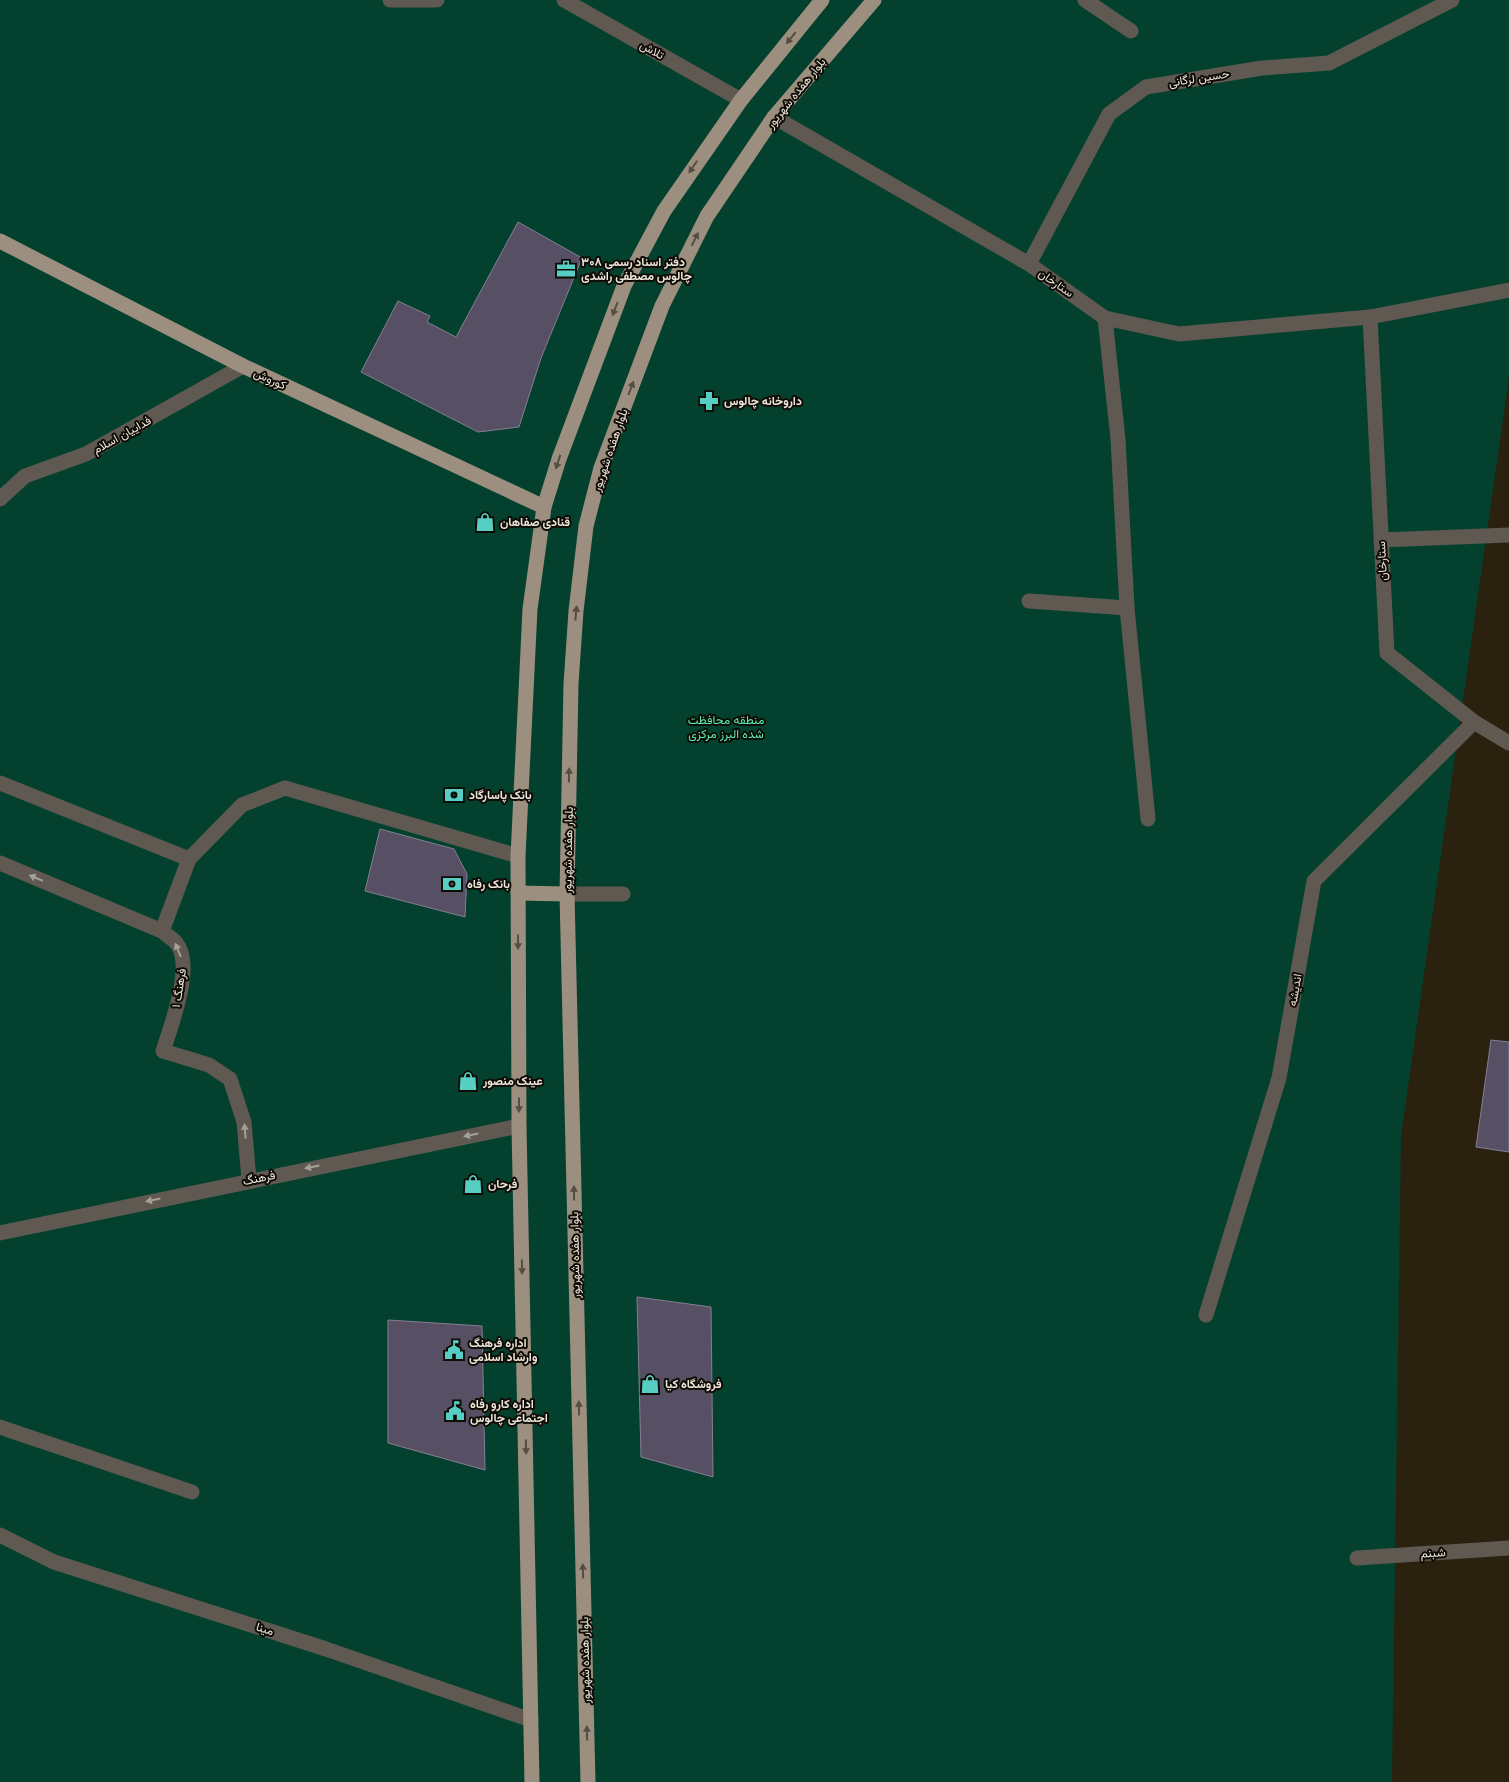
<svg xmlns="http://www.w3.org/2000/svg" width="1509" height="1782" font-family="Inter,Vazirmatn,sans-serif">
  <rect width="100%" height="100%" fill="#2b210f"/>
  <path fill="#03412e" d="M0,0H1509V377L1401,1136L1392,1782H0Z"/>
  <g fill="#574f63" stroke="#867e93">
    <path d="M518,222L582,258L541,358L519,427L478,432L361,372L398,301L430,316L427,322L456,337Z"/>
    <path d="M380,829L454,849L467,874L465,917L365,891Z"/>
    <path d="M1491,1040L1509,1042V1152L1476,1147Z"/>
    <path d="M637,1297L711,1307L713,1477L641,1457Z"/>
    <path d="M388,1320L482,1326L485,1470L388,1443Z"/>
  </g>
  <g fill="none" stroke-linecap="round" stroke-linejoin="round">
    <g stroke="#5f5951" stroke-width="15">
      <path d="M390,0H437"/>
      <path d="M564,0L741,100"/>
      <path d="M1085,0L1131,31"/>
      <path d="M774,117L1029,264L1105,318L1179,334L1370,317L1509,290"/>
      <path d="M1029,264L1109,114L1146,87L1262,68L1329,63L1452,0"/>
      <path d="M1370,317L1387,653L1474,722L1509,743"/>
      <path d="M1105,318L1118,439L1127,608L1148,819"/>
      <path d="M0,499L25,476L86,454L243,366"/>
      <path d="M1381,540L1509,535"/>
      <path d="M1029,601L1127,608"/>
      <path d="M0,783L189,859"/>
      <path d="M0,863L162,931C166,935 174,939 177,944C194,966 171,1026 163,1051L209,1065L230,1079L244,1122L249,1180"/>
      <path d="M567,894H623"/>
      <path d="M162,931L189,859L242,805L285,788L518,856"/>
      <path d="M0,1233L519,1126"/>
      <path d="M1206,1315L1279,1078L1314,881L1474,722"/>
      <path d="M0,1427L192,1492"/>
      <path d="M0,1535L54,1562L326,1649L531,1720"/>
      <path d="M1357,1558L1509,1548"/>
    </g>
    <g stroke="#9d8f7f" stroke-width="15">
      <path d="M0,241L243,366L544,507"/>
      <path d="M518,893L567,894"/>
      <path d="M532,1782L519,1126L518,856L530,609L544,507L559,459L624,286L664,211L741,100L822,0"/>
      <path d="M588,1782L567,894L571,684L576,611L586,526L601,468L662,306L707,216L774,117L874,0"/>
    </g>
  </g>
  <defs><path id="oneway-solid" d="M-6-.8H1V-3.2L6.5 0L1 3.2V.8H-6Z" transform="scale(1.25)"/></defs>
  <g fill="#564d42">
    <use href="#oneway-solid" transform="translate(791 38) rotate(129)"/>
    <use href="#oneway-solid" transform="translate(693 167) rotate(124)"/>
    <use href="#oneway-solid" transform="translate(695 239) rotate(-64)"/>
    <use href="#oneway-solid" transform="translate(615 309) rotate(111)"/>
    <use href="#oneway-solid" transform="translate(631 388) rotate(-69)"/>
    <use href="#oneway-solid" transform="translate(558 462) rotate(108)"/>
    <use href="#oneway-solid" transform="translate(576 613) rotate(-85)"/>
    <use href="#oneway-solid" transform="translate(569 775) rotate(-89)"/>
    <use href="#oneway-solid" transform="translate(518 942) rotate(90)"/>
    <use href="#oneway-solid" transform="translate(519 1105) rotate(90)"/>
    <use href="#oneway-solid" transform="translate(574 1193) rotate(-91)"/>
    <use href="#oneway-solid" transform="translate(522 1267) rotate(89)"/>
    <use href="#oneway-solid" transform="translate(579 1408) rotate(-91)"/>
    <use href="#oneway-solid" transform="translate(526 1447) rotate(89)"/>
    <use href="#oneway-solid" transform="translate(583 1571) rotate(-91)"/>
    <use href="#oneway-solid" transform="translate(587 1733) rotate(-91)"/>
  </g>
  <g fill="#a59f96">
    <use href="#oneway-solid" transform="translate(36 878) rotate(-157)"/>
    <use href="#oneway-solid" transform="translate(178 950) rotate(-112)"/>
    <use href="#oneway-solid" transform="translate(245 1131) rotate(-95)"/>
    <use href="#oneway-solid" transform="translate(471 1135) rotate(169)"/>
    <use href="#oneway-solid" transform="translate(312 1167) rotate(169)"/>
    <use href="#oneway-solid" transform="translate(153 1200) rotate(168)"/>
  </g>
  <defs>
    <g id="office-bare" transform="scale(1.5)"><path d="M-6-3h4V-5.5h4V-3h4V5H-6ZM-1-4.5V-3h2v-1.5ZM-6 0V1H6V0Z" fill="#56cec3" stroke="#0f0b05" stroke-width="2.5" paint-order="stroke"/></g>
    <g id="pharmacy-bare" transform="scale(1.5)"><path d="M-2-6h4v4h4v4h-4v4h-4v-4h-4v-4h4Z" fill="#56cec3" stroke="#0f0b05" stroke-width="2.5" paint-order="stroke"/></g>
    <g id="shop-bare" transform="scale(1.5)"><path d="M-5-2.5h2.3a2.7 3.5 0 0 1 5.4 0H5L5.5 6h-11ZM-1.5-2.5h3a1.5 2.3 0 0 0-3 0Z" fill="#56cec3" stroke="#0f0b05" stroke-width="2.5" paint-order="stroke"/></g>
    <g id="bank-bare" transform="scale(1.5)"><path d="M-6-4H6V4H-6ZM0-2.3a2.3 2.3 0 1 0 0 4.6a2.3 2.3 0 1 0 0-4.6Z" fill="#56cec3" stroke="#0f0b05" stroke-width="2.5" paint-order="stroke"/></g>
    <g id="civic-bare" transform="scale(1.5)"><path d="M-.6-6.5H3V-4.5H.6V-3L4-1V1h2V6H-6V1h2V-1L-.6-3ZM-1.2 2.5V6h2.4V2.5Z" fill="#56cec3" stroke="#0f0b05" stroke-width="2.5" paint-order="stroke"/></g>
  </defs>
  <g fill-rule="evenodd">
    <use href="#office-bare" x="566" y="269"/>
    <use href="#pharmacy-bare" x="709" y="401"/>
    <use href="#shop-bare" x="485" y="522"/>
    <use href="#bank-bare" x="454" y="795"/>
    <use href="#bank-bare" x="452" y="884"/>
    <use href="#shop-bare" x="468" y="1081"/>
    <use href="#shop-bare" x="473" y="1184"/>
    <use href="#civic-bare" x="454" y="1350"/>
    <use href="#shop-bare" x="650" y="1384"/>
    <use href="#civic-bare" x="455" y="1411"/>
  </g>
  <g text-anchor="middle" stroke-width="4" stroke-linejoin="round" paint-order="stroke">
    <g font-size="12" fill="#ebe5da" stroke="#0f0b05">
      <text transform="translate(652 50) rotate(29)" y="4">تلاش</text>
      <text transform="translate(1199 78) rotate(-9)" y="4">حسین لرگانی</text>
      <text transform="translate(796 93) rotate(-51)" y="4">بلوار هفده شهریور</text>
      <text transform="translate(1056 283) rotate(35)" y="4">ستارخان</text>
      <text transform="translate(270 379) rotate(25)" y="4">کوروش</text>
      <text transform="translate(122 435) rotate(-29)" y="4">فداییان اسلام</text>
      <text transform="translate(610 450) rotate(-71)" y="4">بلوار هفده شهریور</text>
      <text transform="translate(1382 561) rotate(-93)" y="4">ستارخان</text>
      <text transform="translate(568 850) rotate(-89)" y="4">بلوار هفده شهریور</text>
      <text transform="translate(179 988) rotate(-81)" y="4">فرهنگ ۱</text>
      <text transform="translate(1295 990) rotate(-80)" y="4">اندیشه</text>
      <text transform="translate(259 1178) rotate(-12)" y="4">فرهنگ</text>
      <text transform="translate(575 1255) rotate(-91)" y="4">بلوار هفده شهریور</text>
      <text transform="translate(1433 1553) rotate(-4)" y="4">شبنم</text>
      <text transform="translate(265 1629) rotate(18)" y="4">مینا</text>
      <text transform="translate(585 1660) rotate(-91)" y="4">بلوار هفده شهریور</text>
    </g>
    <g font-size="12" font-weight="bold" fill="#ebe5da" stroke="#0f0b05" text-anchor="start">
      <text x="581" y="266">دفتر اسناد رسمی ۳۰۸<tspan x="581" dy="14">چالوس مصطفی راشدی</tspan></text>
      <text x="724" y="405">داروخانه چالوس</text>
      <text x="500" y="526">قنادی صفاهان</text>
      <text x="469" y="799">بانک پاسارگاد</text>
      <text x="467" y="888">بانک رفاه</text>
      <text x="483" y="1085">عینک منصور</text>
      <text x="488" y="1188">فرحان</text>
      <text x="469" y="1347">اداره فرهنگ<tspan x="469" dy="14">وارشاد اسلامی</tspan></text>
      <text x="665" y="1388">فروشگاه کیا</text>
      <text x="470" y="1408">اداره کارو رفاه<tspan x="470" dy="14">اجتماعی چالوس</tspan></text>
    </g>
    <g font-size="12" fill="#59f0b8" stroke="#0f0b05">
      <text x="726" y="724">منطقه محافظت<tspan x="726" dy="14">شده البرز مرکزی</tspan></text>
    </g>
  </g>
</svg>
